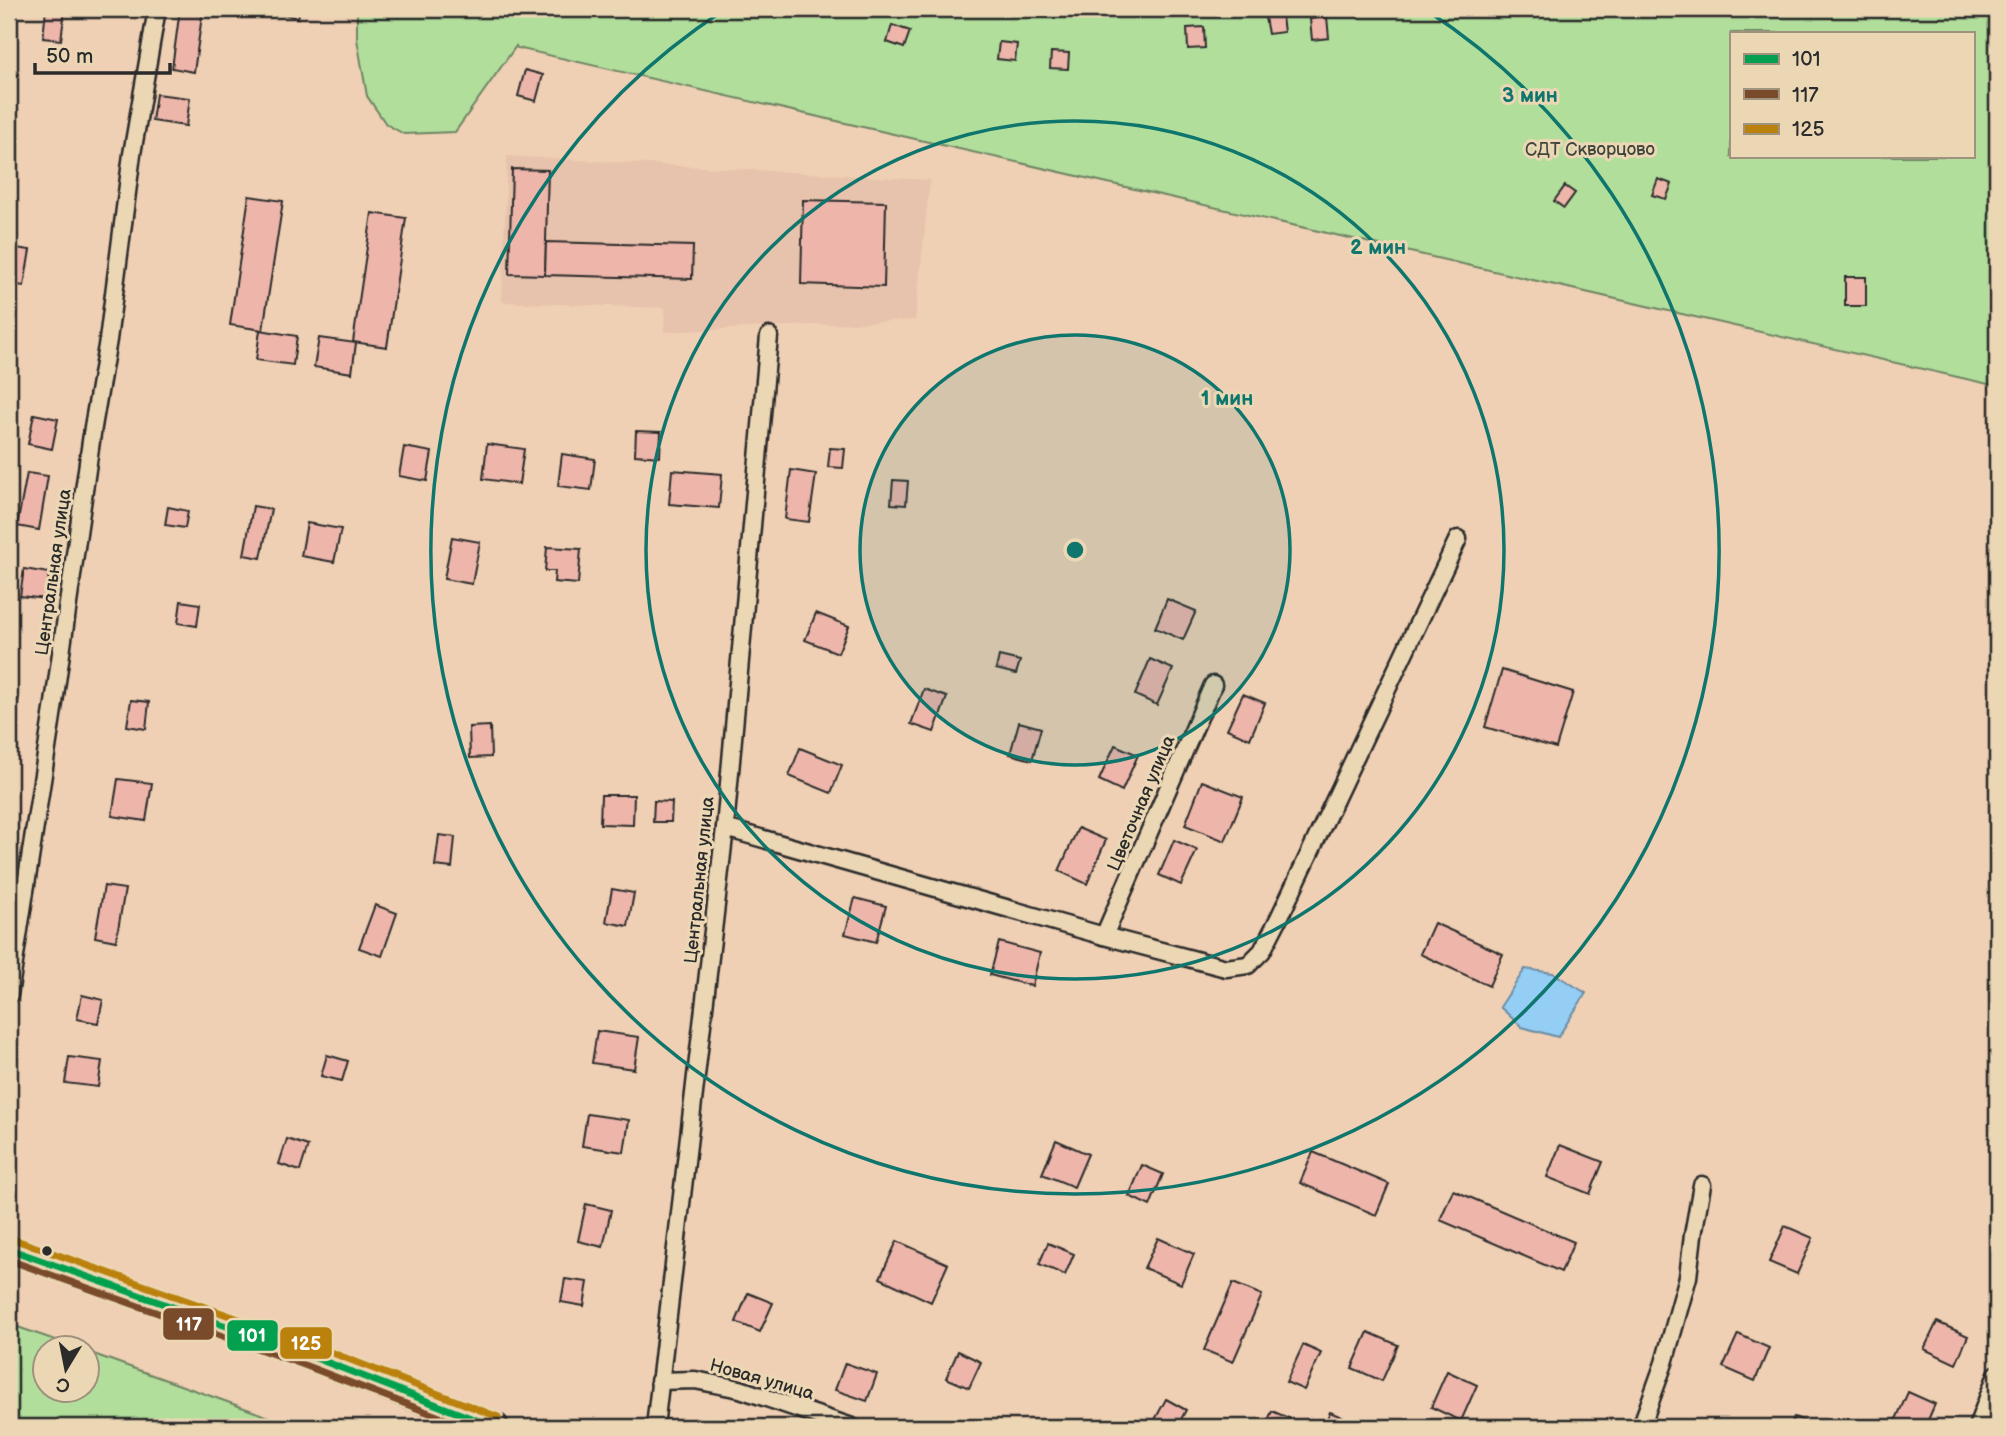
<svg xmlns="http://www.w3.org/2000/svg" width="2006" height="1436" font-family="'Balsamiq Sans',sans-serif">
  <rect width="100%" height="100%" fill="#f0d0b4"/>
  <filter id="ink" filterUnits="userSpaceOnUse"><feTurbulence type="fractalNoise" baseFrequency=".0143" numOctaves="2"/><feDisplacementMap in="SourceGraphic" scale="14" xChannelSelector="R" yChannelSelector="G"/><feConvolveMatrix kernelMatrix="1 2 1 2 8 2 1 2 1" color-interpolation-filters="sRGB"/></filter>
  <g filter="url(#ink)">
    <path fill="#e7c2ac" d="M507,156L930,180L915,320L664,332L665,308L502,302Z"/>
    <g fill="#b2de9c" stroke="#6e8464" stroke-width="2" fill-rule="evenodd">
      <path d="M357,9H1997V386L517,48L516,46L455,132L404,134L386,124L367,96L357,39ZM1731,33H1973V156H1731Z"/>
      <path d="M9,1324L78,1348H46V1390H88V1352L297,1427H9Z"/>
    </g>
    <path fill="#95cef4" stroke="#6b8da4" stroke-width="2" d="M1525,969L1553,973L1586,993L1558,1037L1522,1027L1500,1007Z"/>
    <g fill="#eeb6ab" stroke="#2b2b2b" stroke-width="2">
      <path d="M46,9H65L61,40L43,38Z"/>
      <path d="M180,9H203L194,72L172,68Z"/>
      <path d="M264,9H300L298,18Z"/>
      <path d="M1281,9L1284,32L1268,34L1264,12Z"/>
      <path d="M1327,17L1329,38L1312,40L1310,19Z"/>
      <path d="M892,25L910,31L904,48L887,42Z"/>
      <path d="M1204,27L1205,48L1188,49L1187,28Z"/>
      <path d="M999,42L1017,44L1015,61L997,59Z"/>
      <path d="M1051,52L1069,53L1068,69L1050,68Z"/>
      <path d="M525,70L543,75L536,101L518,96Z"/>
      <path d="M156,94L190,98L186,126L152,121Z"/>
      <path d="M512,169L548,170L545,275L509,274Z"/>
      <path d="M1658,179L1672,184L1666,199L1652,195Z"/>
      <path d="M1565,186L1575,193L1564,208L1554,201Z"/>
      <path d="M249,196L283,201L263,330L230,325Z"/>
      <path d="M803,200L886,202L884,287L801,284Z"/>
      <path d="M372,213L406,218L387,347L353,342Z"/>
      <path d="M546,242L693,246L692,279L545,275Z"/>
      <path d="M9,247L30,250L24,286L9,284Z"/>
      <rect x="1845" y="277" width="21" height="29"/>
      <path d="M260,330L297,336L293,365L256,360Z"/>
      <path d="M319,338L356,343L352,373L314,367Z"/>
      <path d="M34,414L58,419L52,449L28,444Z"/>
      <path d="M636,431L661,432L660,457L635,455Z"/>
      <path d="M487,444L524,449L519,484L483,479Z"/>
      <path d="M404,447L432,452L427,481L399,476Z"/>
      <path d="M830,448L845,449L843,468L828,467Z"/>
      <path d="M562,454L595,459L591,490L558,486Z"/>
      <path d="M672,470L722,474L719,508L669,504Z"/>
      <path d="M791,470L816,474L809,522L785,519Z"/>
      <path d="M27,473L48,476L39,530L17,526Z"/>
      <path d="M893,480L908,481L906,505L891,504Z"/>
      <path d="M253,506L271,509L261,558L244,555Z"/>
      <path d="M168,507L188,511L185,528L165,525Z"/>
      <path d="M307,523L341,529L334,562L301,556Z"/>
      <path d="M452,537L480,542L472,584L444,579Z"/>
      <path d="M547,547L581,549L578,584L554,582L555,571H545Z"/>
      <path d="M24,569L49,573L46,599L20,596Z"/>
      <path d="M1167,599L1196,611L1183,640L1155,628Z"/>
      <path d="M181,601L200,604L197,626L178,623Z"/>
      <path d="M816,613L849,626L838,653L805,640Z"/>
      <path d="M999,656L1020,661L1016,674L996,669Z"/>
      <path d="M1150,659L1173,669L1157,705L1135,695Z"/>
      <path d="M1502,670L1573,692L1556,748L1485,727Z"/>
      <path d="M924,689L947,697L934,732L911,724Z"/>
      <path d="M1243,694L1265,703L1250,739L1227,729Z"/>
      <path d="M9,695L19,697L13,726H9Z"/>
      <path d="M131,700L149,702L146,729L127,726Z"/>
      <path d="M1019,722L1041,728L1032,760L1010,754Z"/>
      <path d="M490,726L491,757L470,758L469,727Z"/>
      <path d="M1115,745L1138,755L1122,791L1099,780Z"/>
      <path d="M800,748L842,765L831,793L789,776Z"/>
      <path d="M118,779L152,783L146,821L112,816Z"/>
      <path d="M1202,781L1243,797L1225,841L1185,825Z"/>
      <path d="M601,795H634L633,825L600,824Z"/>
      <path d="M654,801L672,802L671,822H653Z"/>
      <path d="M1078,828L1106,840L1087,884L1059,871Z"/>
      <path d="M439,835L455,837L452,868L435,866Z"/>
      <path d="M1174,840L1197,850L1181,885L1159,875Z"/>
      <path d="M104,886L125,889L116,941L95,937Z"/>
      <path d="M612,889L634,893L628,926L606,922Z"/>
      <path d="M855,898L886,906L876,942L845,934Z"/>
      <path d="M375,905L397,913L382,956L359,948Z"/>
      <path d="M1434,923L1503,954L1489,986L1420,954Z"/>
      <path d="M999,942L1040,953L1032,986L990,975Z"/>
      <path d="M82,995L103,1000L98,1023L77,1019Z"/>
      <path d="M597,1031L639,1037L634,1069L592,1063Z"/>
      <path d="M327,1055L348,1061L342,1081L321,1076Z"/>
      <path d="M69,1057L102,1061L98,1087L65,1083Z"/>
      <path d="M587,1114L629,1120L624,1152L582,1146Z"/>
      <path d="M287,1139L308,1146L300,1171L279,1164Z"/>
      <path d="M1056,1140L1088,1154L1074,1187L1042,1174Z"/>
      <path d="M1560,1145L1603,1162L1590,1194L1547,1177Z"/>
      <path d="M1313,1152L1389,1184L1376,1215L1300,1183Z"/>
      <path d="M1142,1165L1163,1174L1150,1206L1129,1196Z"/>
      <path d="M1453,1190L1574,1242L1561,1272L1440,1220Z"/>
      <path d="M586,1204L611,1210L603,1247L578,1241Z"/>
      <path d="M1785,1226L1813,1238L1797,1274L1769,1262Z"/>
      <path d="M1158,1238L1194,1254L1181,1284L1144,1268Z"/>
      <path d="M897,1241L948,1264L931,1302L880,1278Z"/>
      <path d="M1048,1243L1074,1254L1065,1275L1039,1264Z"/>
      <path d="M565,1279L588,1282L584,1306L561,1302Z"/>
      <path d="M1233,1283L1262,1295L1233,1362L1204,1350Z"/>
      <path d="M748,1293L773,1303L760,1332L736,1322Z"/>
      <path d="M1937,1322L1968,1336L1956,1364L1924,1349Z"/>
      <path d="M1368,1332L1398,1345L1382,1381L1352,1368Z"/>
      <path d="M1738,1334L1769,1348L1755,1381L1723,1367Z"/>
      <path d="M1303,1345L1321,1353L1304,1390L1286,1382Z"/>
      <path d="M958,1351L981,1362L969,1388L946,1378Z"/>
      <path d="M845,1363L877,1374L867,1401L835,1390Z"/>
      <path d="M1447,1371L1477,1385L1461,1421L1431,1407Z"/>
      <path d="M1908,1392L1935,1404L1925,1427L1893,1426Z"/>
      <path d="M1166,1399L1186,1410L1177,1427H1151Z"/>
      <path d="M1272,1411L1291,1419L1288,1427H1265Z"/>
      <path d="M1330,1412L1360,1425L1359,1427H1323Z"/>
      <path d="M1794,1417L1815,1425L1814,1427H1790Z"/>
    </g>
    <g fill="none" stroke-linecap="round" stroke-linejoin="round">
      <g stroke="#2b2b2b" stroke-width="21">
        <g id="minor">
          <path d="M725,828L1104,936L1226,968L1248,965L1262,951L1279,918L1458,539"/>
          <path d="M1104,936L1213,685"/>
          <path d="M9,995L54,703L93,427L108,340L132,154L157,9"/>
          <path d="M659,1381L695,1380L740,1389L852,1427"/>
          <path d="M655,1427L725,828L769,336"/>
          <path d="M1641,1427L1664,1363L1688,1277L1693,1235L1702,1185"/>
          <path d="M1977,1427L1997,1374"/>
        </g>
      </g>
      <g stroke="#2b2b2b" stroke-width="32">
        <path id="trunk" d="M9,1249L308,1355L494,1427"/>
      </g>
      <use href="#minor" stroke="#ecd7b5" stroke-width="16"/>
      <use href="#trunk" stroke="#ffdd96" stroke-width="26"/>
      <g stroke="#ecd7b5" stroke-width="12">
        <path id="bus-1" d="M9,1249L308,1355L494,1427"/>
      </g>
      <g stroke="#ecd7b5" stroke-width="12">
        <path id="bus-2" d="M9,1260L304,1365L466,1427"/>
      </g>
      <g stroke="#ecd7b5" stroke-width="12">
        <path id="bus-3" d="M13,1239L312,1345L498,1417"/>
      </g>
      <use href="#bus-1" stroke="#02a04f" stroke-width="7"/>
      <use href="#bus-2" stroke="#7a4b2a" stroke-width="7"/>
      <use href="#bus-3" stroke="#ba810d" stroke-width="7"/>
    </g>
  </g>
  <circle cx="1075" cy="550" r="215" fill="#0f766e" fill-opacity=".12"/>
  <g fill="none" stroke="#0f766e" stroke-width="3.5">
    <circle cx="1075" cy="550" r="215"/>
    <circle cx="1075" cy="550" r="429"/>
    <path d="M1426 10A644 644 0 1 1 724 10"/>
  </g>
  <circle fill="#2b2b2b" stroke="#ecd7b5" stroke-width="2.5" cx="47" cy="1251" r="6"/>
  <g text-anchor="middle" stroke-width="6" stroke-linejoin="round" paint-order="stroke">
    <g font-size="18" fill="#3f463c" stroke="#ecd7b5">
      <text x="1590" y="155">СДТ Скворцово</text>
    </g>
    <g font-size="18" fill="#2b2b2b" stroke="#ecd7b5">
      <text transform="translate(53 572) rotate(-82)" y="6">Центральная улица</text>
      <text transform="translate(1141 803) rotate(-67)" y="6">Цветочная улица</text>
      <text transform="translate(699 880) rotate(-84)" y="6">Центральная улица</text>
      <text transform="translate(762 1379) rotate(16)" y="6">Новая улица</text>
    </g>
  </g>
  <circle cx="1075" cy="550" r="10" fill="#0f766e" stroke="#ecd7b5" stroke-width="3.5"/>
  <g font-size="21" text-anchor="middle" font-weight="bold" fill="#0f766e" stroke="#ecd7b5" stroke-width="6" stroke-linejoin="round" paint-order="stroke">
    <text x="1530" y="102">3 мин</text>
    <text x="1378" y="254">2 мин</text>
    <text x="1227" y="405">1 мин</text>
  </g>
  <g stroke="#ecd7b5" stroke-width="2.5">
    <rect x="162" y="1307" width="53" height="34" rx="7" fill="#7a4b2a"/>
    <rect x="226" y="1319" width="53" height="33" rx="7" fill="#02a04f"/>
    <rect x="279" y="1326" width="54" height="34" rx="7" fill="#ba810d"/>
  </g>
  <g font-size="19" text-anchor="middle" font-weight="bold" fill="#fff">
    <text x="189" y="1331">117</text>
    <text x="252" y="1342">101</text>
    <text x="306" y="1350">125</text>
  </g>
  <rect width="2006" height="1436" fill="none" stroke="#ecd7b5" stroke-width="35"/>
  <rect x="18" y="18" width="1971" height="1401" fill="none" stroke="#2b2b2b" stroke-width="2.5" filter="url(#ink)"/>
  <rect x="1730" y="32" width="245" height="126" fill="#ecd7b5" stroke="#9f927e" stroke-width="2"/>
  <rect x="1744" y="54" width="35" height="10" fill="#02a04f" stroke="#9f927e" stroke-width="2"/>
  <text x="1792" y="66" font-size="21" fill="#2b2b2b">101</text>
  <rect x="1744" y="89" width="35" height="10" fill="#7a4b2a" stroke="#9f927e" stroke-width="2"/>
  <text x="1792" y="102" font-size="21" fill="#2b2b2b">117</text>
  <rect x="1744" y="124" width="35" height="10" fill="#ba810d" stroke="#9f927e" stroke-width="2"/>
  <text x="1792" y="136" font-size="21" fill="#2b2b2b">125</text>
  <g transform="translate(66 1369) rotate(190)"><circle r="33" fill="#ecd7b5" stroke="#9f927e" stroke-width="2"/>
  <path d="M0-5L12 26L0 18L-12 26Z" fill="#2b2b2b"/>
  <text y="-10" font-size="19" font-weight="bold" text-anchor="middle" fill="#2b2b2b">С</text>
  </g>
  <path d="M35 63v10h135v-10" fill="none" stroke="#2b2b2b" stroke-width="3.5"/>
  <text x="46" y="63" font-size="21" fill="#2b2b2b" stroke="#ecd7b5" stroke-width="5" paint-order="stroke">50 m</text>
</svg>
